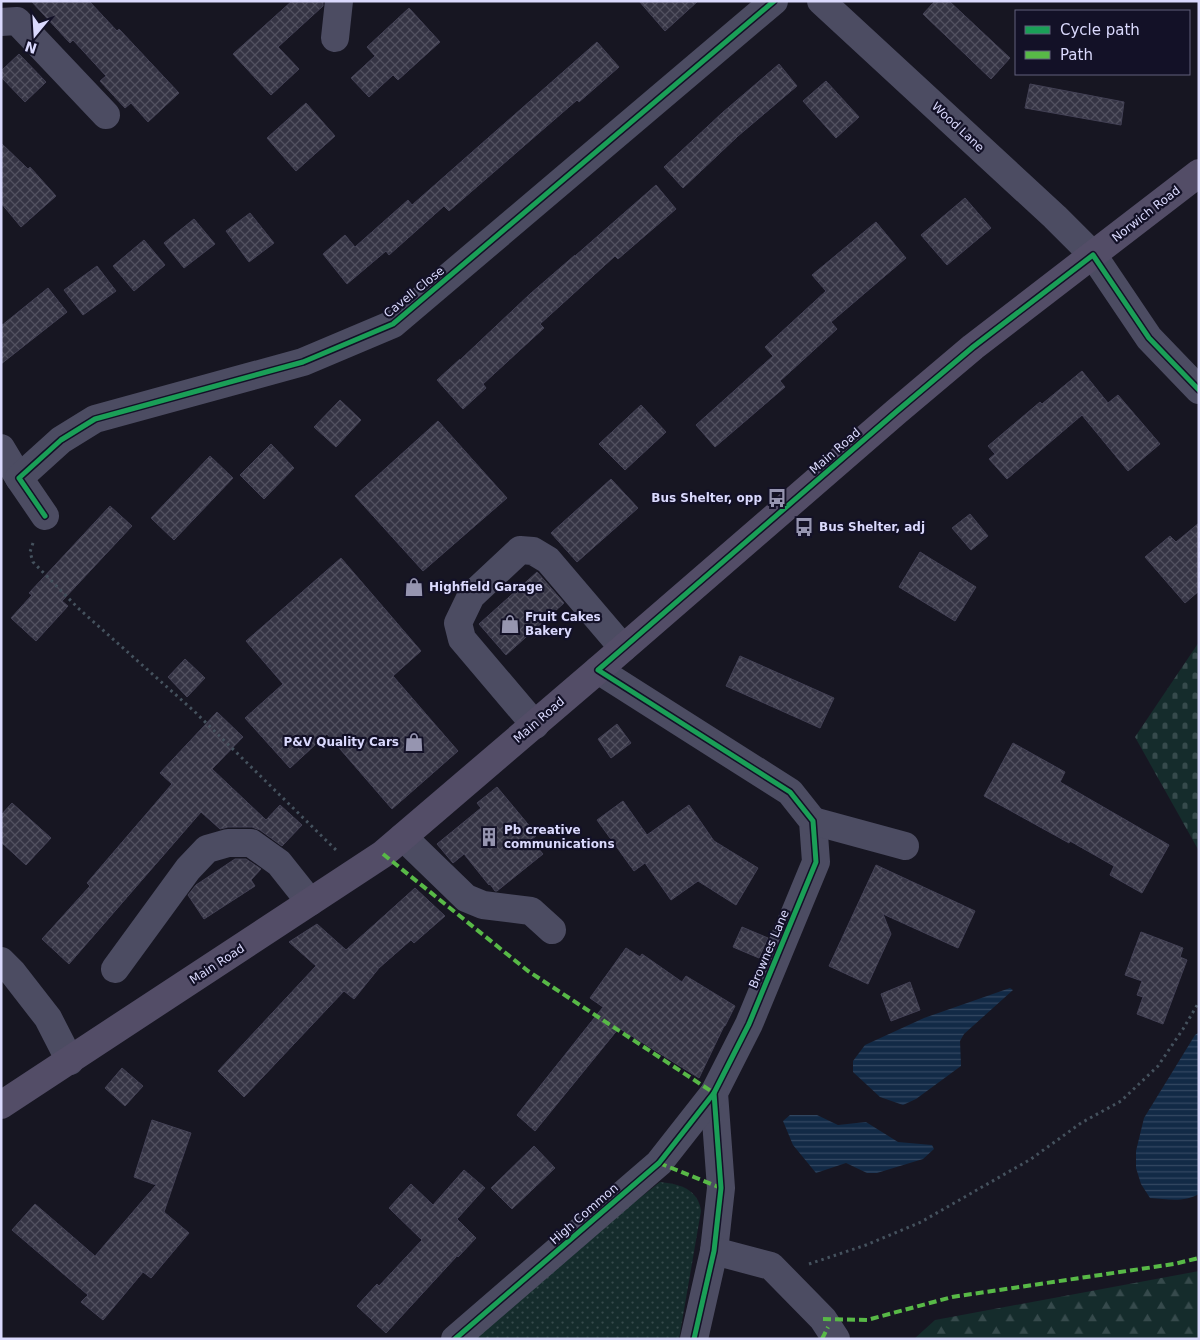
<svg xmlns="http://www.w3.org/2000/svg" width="1200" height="1340" font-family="'DejaVu Sans',sans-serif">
  <defs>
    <pattern id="forest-firs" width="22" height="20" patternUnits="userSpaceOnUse" patternTransform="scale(1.25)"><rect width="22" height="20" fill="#152c2c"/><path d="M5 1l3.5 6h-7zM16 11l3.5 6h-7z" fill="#364a4c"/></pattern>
    <pattern id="cemetery-stones" width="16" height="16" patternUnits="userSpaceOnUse" patternTransform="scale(1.25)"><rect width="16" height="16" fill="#152c2c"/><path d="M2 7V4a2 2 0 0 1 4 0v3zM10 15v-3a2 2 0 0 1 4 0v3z" fill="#364a4c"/></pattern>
    <pattern id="park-dots" width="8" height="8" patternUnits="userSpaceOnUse" patternTransform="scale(1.25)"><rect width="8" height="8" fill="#152c2c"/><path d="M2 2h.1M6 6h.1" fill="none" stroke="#364a4c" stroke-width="1.8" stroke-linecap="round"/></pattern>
    <pattern id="water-rules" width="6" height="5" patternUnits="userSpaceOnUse" patternTransform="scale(1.25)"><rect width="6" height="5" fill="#122a46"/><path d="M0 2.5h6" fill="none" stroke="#344862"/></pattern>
    <pattern id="building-cross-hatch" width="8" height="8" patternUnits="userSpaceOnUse" patternTransform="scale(1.25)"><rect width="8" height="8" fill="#353444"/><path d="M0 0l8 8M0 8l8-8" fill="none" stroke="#525160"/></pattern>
  </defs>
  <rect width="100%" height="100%" fill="#171622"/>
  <path fill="url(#forest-firs)" d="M1199,1271V1339H914L935,1320Z"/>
  <path fill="url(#cemetery-stones)" d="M1199,642V851L1135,737Z"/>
  <path fill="url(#park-dots)" d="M660,1182C680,1184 698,1189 701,1211L679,1339H475L608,1223Z"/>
  <g fill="url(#water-rules)">
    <path d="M1010,988L1013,990L964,1034L960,1041L961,1066L916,1099L903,1105L880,1097L853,1072V1061L865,1045L924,1018Z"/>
    <path d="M1199,1032V1194C1183,1203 1167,1199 1150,1198L1141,1184L1136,1168V1151L1144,1118L1195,1035Z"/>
    <path d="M790,1115H817L838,1125L866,1122L898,1142L932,1145L934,1149L923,1159L877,1173H867L846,1163L816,1173L793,1145L783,1121Z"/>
  </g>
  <g fill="url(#building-cross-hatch)" stroke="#434155">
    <path d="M31,1H89L117,31L119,29L179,93L148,122L131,103L125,108L100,81L106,76L73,40L70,43Z"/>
    <path d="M292,1H323V6L278,47L299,69L271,95L233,54Z"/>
    <path d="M639,1H698L665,31Z"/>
    <path d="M935,1H949L1010,58L991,79L923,14Z"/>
    <path d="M409,8L440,42L398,80L393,75L369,97L351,78L375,56L367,47Z"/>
    <path d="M597,42L619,67L579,102L577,100L449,211L444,206L389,255L386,251L347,284L323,254L345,235L355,247L408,200L412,205Z"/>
    <path d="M19,54L46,82L25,102L1,77V71Z"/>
    <path d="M779,64L797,86L738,136L683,188L664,167L722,113Z"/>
    <path d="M826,81L859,117L836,138L803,101Z"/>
    <path d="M1030,84L1124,102L1121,125L1025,108Z"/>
    <path d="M306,103L335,136L296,171L267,138Z"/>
    <path d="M1,143L28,169L30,167L56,196L21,227L1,203Z"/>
    <path d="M656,185L676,209L618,259L615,256L540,324L544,328L483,384L486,388L463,409L437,380L460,359V360L530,294L575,255V256Z"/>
    <path d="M965,198L991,228L947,265L921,235Z"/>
    <path d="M250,213L274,243L249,262L226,231Z"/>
    <path d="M194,219L215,244L184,268L164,243Z"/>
    <path d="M876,222L906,258L831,322L837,329L780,381L785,387L715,447L696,425L773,356L765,347L826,291L812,275Z"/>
    <path d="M144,240L165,265L134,291L113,266Z"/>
    <path d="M97,266L116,291L83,315L64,290Z"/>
    <path d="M48,288L67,312L1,364V326Z"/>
    <path d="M1082,371L1108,403L1118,395L1160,444L1128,471L1082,415L1007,479L989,459L995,454L988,446L1040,402L1042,404Z"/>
    <path d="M340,400L361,420L336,447L314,427Z"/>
    <path d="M641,405L666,432L625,470L599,444Z"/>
    <path d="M438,421L507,498L423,571L355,496Z"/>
    <path d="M271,444L294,468L264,499L240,475Z"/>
    <path d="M210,456L233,478L174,540L151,518Z"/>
    <path d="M611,479L638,508L577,562L551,533Z"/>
    <path d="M110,506L132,526L62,601L68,606L36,641L11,618L32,595L29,593Z"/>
    <path d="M970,514L988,536L971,550L952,528Z"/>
    <path d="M1199,523V591L1185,603L1145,557L1170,536L1176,542Z"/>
    <path d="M920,552L976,587L955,621L899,587Z"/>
    <path d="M341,558L421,651L393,676L458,751L392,809L327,734L290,768L245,718L283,684L246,641Z"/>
    <path d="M537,572L564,603L506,655L479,624Z"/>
    <path d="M740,656L834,698L820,728L726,686Z"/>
    <path d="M185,659L205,678L187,697L168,677Z"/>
    <path d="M217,712L243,737L212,769L266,820L280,805L302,825L282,846L260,830L252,827H228L220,829L201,812L69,964L42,939L90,886L87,883L172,784L160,773Z"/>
    <path d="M617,724L631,743L611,758L598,739Z"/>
    <path d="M1013,743L1065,772L1060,782L1169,845L1142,893L1110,875L1114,866L1070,841L1069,843L984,796Z"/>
    <path d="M497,787L537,835L531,840L543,854L497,891H495L490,884L489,885L464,854L453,863L437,844L481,808L477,803Z"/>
    <path d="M623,801L647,835L689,805L714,841L758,868L736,905L698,881L671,900L645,863L634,871L597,820Z"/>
    <path d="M12,803L51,838L26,865L1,842V815Z"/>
    <path d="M235,859H246L261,869L251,880L255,886L204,919L188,895L196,885Z"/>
    <path d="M876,865L975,911L958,948L883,914L891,934L868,984L829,966Z"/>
    <path d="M415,888L445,916L414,943L411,940L379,968L354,999L344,991L244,1097L218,1071L316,966L289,942L317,924L346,950Z"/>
    <path d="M742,927L768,938L759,958L733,947Z"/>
    <path d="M1141,932L1183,948L1180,957L1187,960L1163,1024L1137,1014L1143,997L1137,995L1142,981L1125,975Z"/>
    <path d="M626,948L640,957L642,954L682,982L686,976L735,1006L725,1026H724L699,1078L619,1028L535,1131L517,1115L603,1007L590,998Z"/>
    <path d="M910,982L920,1010L891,1021L881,994Z"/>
    <path d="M122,1068L143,1086L125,1106L105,1088Z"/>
    <path d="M152,1120L191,1133L164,1212L189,1233L151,1278L143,1272L103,1320L81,1302L88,1295L12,1230L35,1204L95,1256L156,1185L134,1177Z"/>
    <path d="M534,1146L555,1168L512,1209L491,1188Z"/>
    <path d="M464,1170L485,1188L457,1219L476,1238L458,1257L457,1256L386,1333L357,1306L377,1284L379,1286L422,1240L389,1208L411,1184L433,1205Z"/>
  </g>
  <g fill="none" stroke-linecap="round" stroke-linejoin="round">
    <g stroke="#45525e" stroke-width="3" stroke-dasharray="2.5 4" stroke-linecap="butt">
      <path d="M33,543L30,552L33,562L78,608L194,711L336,850"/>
      <path d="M809,1264L866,1245L921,1222L1031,1159L1081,1123L1121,1101L1158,1066L1183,1029L1199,1002"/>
    </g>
    <g stroke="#4c4c62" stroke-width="28">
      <path d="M821,1L1055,217L1093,255L1149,338L1199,390"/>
      <path d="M1,22L17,21L106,115"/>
      <path d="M335,38L339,1"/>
      <path d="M1,448L19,478"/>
      <path d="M45,516L19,478L61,440L95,419L303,362L393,324L774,1"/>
      <path d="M598,670L790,792L813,821L816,862L749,1024L714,1093L721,1188L714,1251L694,1339"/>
      <path d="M535,725L462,639L458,623L471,596L520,550L533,551L548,560L623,648"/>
      <path d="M813,821L905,846"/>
      <path d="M403,837L466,898L483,905L531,911L552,930"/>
      <path d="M1,961L13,973L48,1018L70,1061"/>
      <path d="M115,969L188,869L207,849L228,843H251L279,863L310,902"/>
      <path d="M714,1251L771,1266L823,1319L836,1339"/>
      <path d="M455,1339L659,1163L714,1093"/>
    </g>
    <path stroke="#534d67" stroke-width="28" d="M1,1105L383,854L598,670L896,412L973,347L1199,173"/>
    <g stroke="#58b947" stroke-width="4" stroke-dasharray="8 4" stroke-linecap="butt">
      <path d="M383,854L528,971L714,1093"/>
      <path d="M659,1163L721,1188"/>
      <path d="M823,1319L867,1320L952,1297L1174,1264L1199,1258"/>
      <path d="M822,1339L828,1327"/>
    </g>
    <g stroke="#131127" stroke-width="8">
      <g id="cycleway">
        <path d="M45,516L19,478L61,440L95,419L303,362L393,324L774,1"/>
        <path d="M455,1339L659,1163L714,1093"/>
        <path d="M694,1339L714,1251L721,1188L714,1093L749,1024L816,862L813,821L790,792L598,670L896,412L973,347L1093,255L1149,338L1199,390"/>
      </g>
    </g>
    <use href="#cycleway" stroke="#1a9f57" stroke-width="5"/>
  </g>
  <defs>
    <g id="bus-bare" transform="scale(1.5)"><path d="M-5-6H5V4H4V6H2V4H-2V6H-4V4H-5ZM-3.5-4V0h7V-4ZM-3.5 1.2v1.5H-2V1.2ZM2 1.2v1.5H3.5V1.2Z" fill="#9695b0" stroke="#131127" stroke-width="2.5" paint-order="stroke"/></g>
    <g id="shop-bare" transform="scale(1.5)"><path d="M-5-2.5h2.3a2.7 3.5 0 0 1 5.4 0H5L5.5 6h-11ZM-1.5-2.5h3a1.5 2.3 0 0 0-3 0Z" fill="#9695b0" stroke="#131127" stroke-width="2.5" paint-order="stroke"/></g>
    <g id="building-bare" transform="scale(1.5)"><path d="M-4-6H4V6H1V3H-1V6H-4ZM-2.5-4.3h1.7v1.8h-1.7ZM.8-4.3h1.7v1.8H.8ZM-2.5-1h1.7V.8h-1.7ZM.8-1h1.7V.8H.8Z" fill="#9695b0" stroke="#131127" stroke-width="2.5" paint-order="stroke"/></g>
  </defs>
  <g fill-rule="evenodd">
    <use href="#bus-bare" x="777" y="498"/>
    <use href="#bus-bare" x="804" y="527"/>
    <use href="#shop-bare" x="414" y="587"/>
    <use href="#shop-bare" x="510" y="624"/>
    <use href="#shop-bare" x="414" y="742"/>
    <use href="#building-bare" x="489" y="837"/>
  </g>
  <g text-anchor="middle" stroke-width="4.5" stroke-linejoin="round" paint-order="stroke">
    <g font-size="12" fill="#dad9fd" stroke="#131127">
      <text transform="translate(958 127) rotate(43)" y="4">Wood Lane</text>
      <text transform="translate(1146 214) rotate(-38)" y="4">Norwich Road</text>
      <text transform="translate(414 292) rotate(-39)" y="4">Cavell Close</text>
      <text transform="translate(835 451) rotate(-41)" y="4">Main Road</text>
      <text transform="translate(539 720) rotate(-41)" y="4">Main Road</text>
      <text transform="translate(769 949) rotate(-67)" y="4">Brownes Lane</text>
      <text transform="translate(217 964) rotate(-33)" y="4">Main Road</text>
      <text transform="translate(584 1214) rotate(-41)" y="4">High Common</text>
    </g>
    <g font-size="12" font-weight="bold" fill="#dad9fd" stroke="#131127" text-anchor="start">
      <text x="762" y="502" text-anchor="end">Bus Shelter, opp</text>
      <text x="819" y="531">Bus Shelter, adj</text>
      <text x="429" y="591">Highfield Garage</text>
      <text x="525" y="621">Fruit Cakes<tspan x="525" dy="14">Bakery</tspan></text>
      <text x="399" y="746" text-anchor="end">P&amp;V Quality Cars</text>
      <text x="504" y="834">Pb creative<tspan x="504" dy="14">communications</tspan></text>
    </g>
  </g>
  <rect width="1200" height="1340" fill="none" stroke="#dad9fd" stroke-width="5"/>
  <rect x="1015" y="10" width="175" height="65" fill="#131127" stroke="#63617d"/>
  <rect x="1025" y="26" width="25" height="8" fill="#1a9f57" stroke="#63617d"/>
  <text x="1060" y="35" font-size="15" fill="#dad9fd">Cycle path</text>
  <rect x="1025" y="51" width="25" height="8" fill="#58b947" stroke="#63617d"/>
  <text x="1060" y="60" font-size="15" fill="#dad9fd">Path</text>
  <g transform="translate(35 35) rotate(198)" stroke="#131127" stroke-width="4" paint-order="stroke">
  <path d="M0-4L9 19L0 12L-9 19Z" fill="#dad9fd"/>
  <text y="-8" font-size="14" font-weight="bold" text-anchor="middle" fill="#dad9fd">N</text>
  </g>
</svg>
